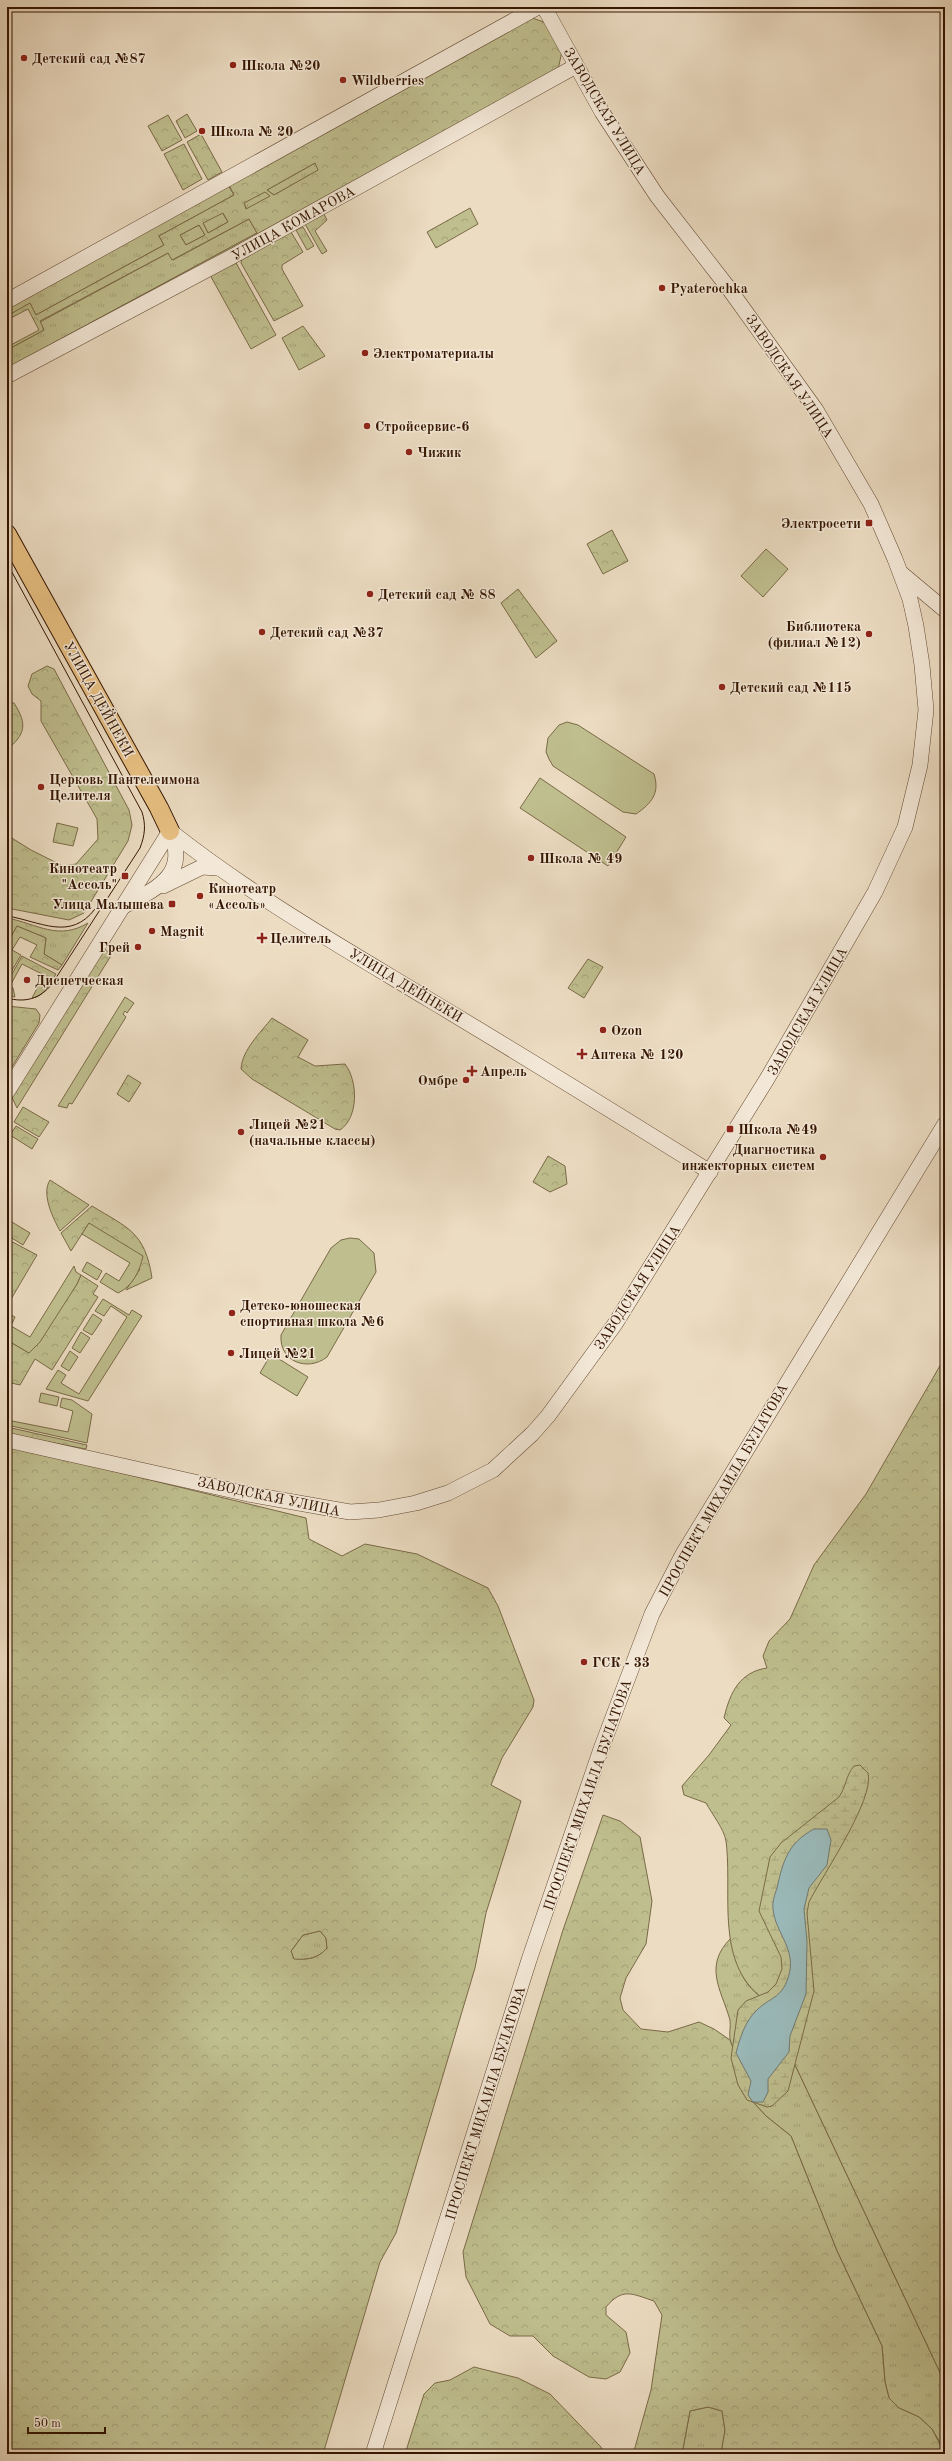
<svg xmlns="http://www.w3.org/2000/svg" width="952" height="2461" font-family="'Old Standard TT',serif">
  <defs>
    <pattern id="grass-tufts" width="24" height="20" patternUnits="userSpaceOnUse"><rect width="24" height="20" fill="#bfbe8e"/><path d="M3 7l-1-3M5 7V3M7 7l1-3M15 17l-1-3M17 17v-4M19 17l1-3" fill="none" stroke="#a5a279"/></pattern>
    <pattern id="forest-crowns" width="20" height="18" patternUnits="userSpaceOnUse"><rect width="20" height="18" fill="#bfbe8e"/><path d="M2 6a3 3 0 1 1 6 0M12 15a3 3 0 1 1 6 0" fill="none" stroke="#a5a279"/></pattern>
    <pattern id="wetland-marsh" width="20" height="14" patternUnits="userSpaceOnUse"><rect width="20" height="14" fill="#bfbe8e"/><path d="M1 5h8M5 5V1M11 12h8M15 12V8" fill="none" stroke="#a5a279"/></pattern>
  </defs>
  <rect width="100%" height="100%" fill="#ecdcc2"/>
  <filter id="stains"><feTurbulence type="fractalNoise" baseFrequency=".005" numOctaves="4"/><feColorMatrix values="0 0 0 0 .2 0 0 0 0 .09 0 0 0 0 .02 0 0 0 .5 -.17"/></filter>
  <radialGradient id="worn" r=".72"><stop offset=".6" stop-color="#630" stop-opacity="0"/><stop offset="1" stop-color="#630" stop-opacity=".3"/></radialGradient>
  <g fill="url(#grass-tufts)" stroke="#7a6a47">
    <path d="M315,163L319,170L274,195L267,190Z"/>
    <path d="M228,185L234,195L159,236L164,245L36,315L30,304L7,316V306Z"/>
    <path d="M265,191L271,196L247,209L243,203Z"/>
    <path d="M222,212L228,222L208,233L203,223Z"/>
    <path d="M249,219L257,233L7,368V350L44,330L40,322L168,253L173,260Z"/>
    <path d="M199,225L205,235L186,245L180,235Z"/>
    <path d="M303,227L314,246L307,250L296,230Z"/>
    <path d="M303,326L325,356L299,370L282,338Z"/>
    <path d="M7,918C38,924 58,941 88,923L62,965L44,954L46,938L17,926L7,944Z"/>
    <path d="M320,1931L326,1938L327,1948C318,1959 308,1959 294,1960L291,1951L303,1935Z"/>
    <path d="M731,1938C737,1967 742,1986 768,2002L736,2053C734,2049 731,2044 730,2039C729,2033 731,2026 730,2020C721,1989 703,1966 731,1938Z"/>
    <path d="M789,2052L945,2383V2451L932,2429L919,2417L899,2408L889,2398L885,2382L882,2346L837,2251L791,2136L766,2116L753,2102Z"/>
    <path d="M708,2407L722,2411L725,2430L721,2454H682L690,2411Z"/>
  </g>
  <g fill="url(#forest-crowns)" stroke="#7a6a47" fill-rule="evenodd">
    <path d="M532,18L544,22L562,51L558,70L7,372V368L257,233L249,219L172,260L168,253L40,321L44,330L7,350V347L39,330L28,309L7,320V316L30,303L36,315L164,245L159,236L234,195L229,185ZM315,163L318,170L274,195L267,190ZM265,192L270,196L246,209L244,203ZM223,213L228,222L208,233L203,223ZM199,225L205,235L186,245L180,235Z"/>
    <path d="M187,114L197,131L185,138L176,121Z"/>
    <path d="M168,115L182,140L162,151L148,126Z"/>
    <path d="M201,134L222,172L208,180L187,142Z"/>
    <path d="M184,144L202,179L183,190L164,154Z"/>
    <path d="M470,208L478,224L436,248L427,232Z"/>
    <path d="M324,214L327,220L315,231L327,251L322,254L305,224Z"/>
    <path d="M291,232L303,252L282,265V269L303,306L274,321L241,263L242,258Z"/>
    <path d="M235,261L276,335L251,349L210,275Z"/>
    <path d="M612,530L628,561L603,574L587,544Z"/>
    <path d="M518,589L557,641L536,658L501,603Z"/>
    <path d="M47,666L54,669L129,810L132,825L128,841L84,913L69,920L7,908V835L31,850L63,866L76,864L98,839L97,819L41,721V701L32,694L28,686L32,674Z"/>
    <path d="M7,703H14C28,725 25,734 7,750Z"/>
    <path d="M57,823L78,828L73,846L53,842Z"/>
    <path d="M17,926L46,938L44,954L62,965L58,970L30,957L37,945L20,937L12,950L21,955L7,979V944Z"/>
    <path d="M102,948L112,954L17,1108L11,1095Z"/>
    <path d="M22,956L56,974C50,983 44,997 32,998L44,975L22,964L10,986L13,988L15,997L7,995V983Z"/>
    <path d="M588,959L603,967L584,998L568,988Z"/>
    <path d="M7,1006L36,1009L40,1015L39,1023L7,1075Z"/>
    <path d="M272,1018L308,1040L298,1057L315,1066L345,1064C358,1081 359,1117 340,1130L335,1129L252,1079L241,1069C242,1050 261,1032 272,1018Z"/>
    <path d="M128,1075L141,1083L129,1102L117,1094Z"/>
    <path d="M23,1107L49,1122L39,1137L14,1122Z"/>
    <path d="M16,1126L38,1139L32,1149L10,1135Z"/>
    <path d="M548,1156L565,1166L567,1184L550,1192L533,1182Z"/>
    <path d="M50,1180L89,1205L60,1231C53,1218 41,1194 50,1180Z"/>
    <path d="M92,1206C128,1228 145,1232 152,1278L126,1290L140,1269L89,1223L71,1251L61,1233Z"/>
    <path d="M7,1219L30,1233L23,1245L7,1235Z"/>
    <path d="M7,1239L37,1255L7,1306Z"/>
    <path d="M81,1275L98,1286L93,1294L98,1297L52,1370L35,1359L20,1385L7,1382V1340L29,1353L77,1284Z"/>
    <path d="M945,1357V2383L789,2052C791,2031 803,2014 806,1994C811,1959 798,1923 809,1890C810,1885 816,1880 819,1875C830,1861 832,1846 827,1829C792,1829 784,1858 777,1887C776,1893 772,1901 772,1908C773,1922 784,1932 787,1944C793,1966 788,1992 768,2002C713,1967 733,1895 726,1841C724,1829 712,1814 706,1803L684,1795L682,1786L709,1755L731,1725L724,1718C730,1692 740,1672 767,1668L763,1656L769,1641L790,1619L814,1565L866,1494Z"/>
    <path d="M7,1427L87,1445L86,1449L7,1434Z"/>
    <path d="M7,1445L306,1518L309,1539L342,1556L365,1544L417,1554L488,1588L498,1606L534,1700L533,1707L502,1758L491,1785L521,1801L486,1913L475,1968L396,2233L380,2262L323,2454H7ZM320,1931L326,1938L327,1948C318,1959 307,1960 294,1959L291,1951L303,1935Z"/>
    <path d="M603,1815L620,1821L640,1837L652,1901L646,1944L626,1978L620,1998L623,2010L641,2029L668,2032L699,2022L714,2029L730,2040L753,2102L766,2116L791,2136L837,2251L882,2346L885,2382L889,2398L899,2408L919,2417L932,2429L945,2454H721L725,2430L722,2411L708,2407L690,2411L682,2454H631L634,2451L651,2390L662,2315L654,2301C632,2294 623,2287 606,2307V2315L626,2332L630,2353L620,2372L606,2379L589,2377L553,2356L533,2336H510L490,2324L466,2277L463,2252L563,1930Z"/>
    <path d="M474,2367L518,2378L550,2394L601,2447L605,2454H405L424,2394L435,2383L450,2380Z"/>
  </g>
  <path fill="url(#wetland-marsh)" stroke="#7a6a47" d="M860,1765L868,1773C875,1799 822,1876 809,1902L807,1913L814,1991L788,2091L772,2106L767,2107L747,2100L738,2085L731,2058L738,2010L746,2001L768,1992L776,1984L782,1969L781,1957L759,1911L770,1857L781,1843L839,1797C846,1787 846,1775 854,1766Z"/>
  <g fill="#bfbe8e" stroke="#7a6a47">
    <path d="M766,549L788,569L763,597L741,576Z"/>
    <path d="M567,722L578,725L654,774C660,793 652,803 636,814L623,812L553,766L549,759L546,752L548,738L559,725Z"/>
    <path d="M540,778L626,837L608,866L520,808Z"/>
    <path d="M125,997L134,1003L127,1013L125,1011L123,1014L126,1017L72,1104L69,1103L67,1108L58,1106Z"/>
    <path d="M89,1223L143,1256C140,1271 132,1287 118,1293L100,1282L106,1273L119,1281L130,1263L82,1234Z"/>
    <path d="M350,1238L359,1239L374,1253L376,1272L327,1357C308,1372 279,1362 281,1335L331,1248L341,1240Z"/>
    <path d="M87,1262L102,1271L97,1280L82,1271Z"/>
    <path d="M74,1266L76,1272L81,1275L77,1284L40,1342L29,1353L7,1340L9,1314L15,1317L11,1326L30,1337Z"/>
    <path d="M103,1299L129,1315L132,1310L142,1316L88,1401L46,1389L58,1370L66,1375L61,1383L79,1394L127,1317L111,1306L104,1316L95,1311Z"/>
    <path d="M93,1314L102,1320L92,1335L83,1330Z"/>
    <path d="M81,1332L90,1338L80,1353L72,1348Z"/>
    <path d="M70,1351L78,1357L69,1371L61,1366Z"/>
    <path d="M271,1354L308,1377L297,1396L260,1373Z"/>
    <path d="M41,1393L59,1397L57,1406L39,1402Z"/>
    <path d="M62,1398L72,1400L92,1414L87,1443L7,1425V1420L68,1432L73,1411L60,1407Z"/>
  </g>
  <path fill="#9ababa" stroke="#717870" d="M814,1829H827L831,1840L827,1865L809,1888L804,1909L807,1942L806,1994L790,2036L789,2052L768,2079V2092L763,2102H753L748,2095L751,2081L736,2053C740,2038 745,2021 757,2010C770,1997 781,1999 788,1978C798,1950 775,1933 773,1909C772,1902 775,1894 777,1888C783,1861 788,1843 814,1829Z"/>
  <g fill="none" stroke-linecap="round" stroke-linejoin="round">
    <g stroke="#624730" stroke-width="16">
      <g id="minor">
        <path d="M7,301L538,7"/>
        <path d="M7,376L235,255L576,66"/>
        <path d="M902,574L945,610"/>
        <path d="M170,831C251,895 340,946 428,999C523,1056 617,1114 710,1172"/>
        <path d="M163,886L202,867L217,868"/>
        <path d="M124,906C156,889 190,874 170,832"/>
        <path d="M7,1092L170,831"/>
        <path d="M7,1440L248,1494L350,1512L379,1510L416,1503L448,1493L493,1470L532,1434L548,1416L615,1324L767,1079L875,892L905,827L920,765L926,710L922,665L916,626L910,599L895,559L871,504L816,410L727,286L657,196L602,112L544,7"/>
        <path d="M373,2454L529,1960L601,1749L652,1614L683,1554L945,1124"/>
      </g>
    </g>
    <g stroke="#341500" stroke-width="20">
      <path id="major" d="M7,534L159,808L170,831"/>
    </g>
    <use href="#minor" stroke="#f3e8d7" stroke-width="15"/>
    <use href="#major" stroke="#e6be81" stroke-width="18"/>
    <g stroke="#341500" stroke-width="1">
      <path d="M7,563L142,812C146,825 145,835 140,848L52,984C40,999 25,1003 7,998"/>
      <path d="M7,916C40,921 70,942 95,909"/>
    </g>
  </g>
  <g fill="#8f2418" stroke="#f3e8d7" stroke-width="1.5">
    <circle cx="24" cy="58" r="4"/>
    <circle cx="233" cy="65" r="4"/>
    <circle cx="343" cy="80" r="4"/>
    <circle cx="202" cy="131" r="4"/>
    <circle cx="662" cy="288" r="4"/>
    <circle cx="365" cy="353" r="4"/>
    <circle cx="367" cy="426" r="4"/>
    <circle cx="409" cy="452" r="4"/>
    <rect x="865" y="519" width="8" height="8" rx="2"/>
    <circle cx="370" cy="594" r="4"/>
    <circle cx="262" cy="632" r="4"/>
    <circle cx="869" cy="634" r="4"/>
    <circle cx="722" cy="687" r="4"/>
    <circle cx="41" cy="787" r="4"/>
    <circle cx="531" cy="858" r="4"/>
    <rect x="121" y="872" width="8" height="8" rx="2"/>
    <circle cx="200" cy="896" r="4"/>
    <rect x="168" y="900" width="8" height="8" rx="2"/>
    <circle cx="152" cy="931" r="4"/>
    <path d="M260 932h4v4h4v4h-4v4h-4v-4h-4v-4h4z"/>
    <circle cx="138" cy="947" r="4"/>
    <circle cx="27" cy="980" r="4"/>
    <circle cx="603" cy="1030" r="4"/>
    <path d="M580 1048h4v4h4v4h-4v4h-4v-4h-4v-4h4z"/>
    <path d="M470 1065h4v4h4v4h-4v4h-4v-4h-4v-4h4z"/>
    <circle cx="466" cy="1080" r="4"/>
    <rect x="726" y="1125" width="8" height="8" rx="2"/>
    <circle cx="241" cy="1132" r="4"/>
    <circle cx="823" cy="1157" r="4"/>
    <circle cx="232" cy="1313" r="4"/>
    <circle cx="231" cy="1353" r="4"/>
    <circle cx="584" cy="1662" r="4"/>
  </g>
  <g text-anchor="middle" stroke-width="3" stroke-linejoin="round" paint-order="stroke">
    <g font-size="14" font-weight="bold" fill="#341500" stroke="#f3e8d7" text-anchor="start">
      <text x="32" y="63">Детский сад №87</text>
      <text x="241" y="70">Школа №20</text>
      <text x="351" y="85">Wildberries</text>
      <text x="210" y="136">Школа № 20</text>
      <text x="670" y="293">Pyaterochka</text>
      <text x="373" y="358">Электроматериалы</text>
      <text x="375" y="431">Стройсервис-6</text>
      <text x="417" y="457">Чижик</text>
      <text x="861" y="528" text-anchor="end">Электросети</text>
      <text x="378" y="599">Детский сад № 88</text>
      <text x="861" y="631" text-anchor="end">Библиотека<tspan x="861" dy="16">(филиал №12)</tspan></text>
      <text x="270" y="637">Детский сад №37</text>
      <text x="730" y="692">Детский сад №115</text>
      <text x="49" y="784">Церковь Пантелеимона<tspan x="49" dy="16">Целителя</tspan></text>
      <text x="539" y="863">Школа № 49</text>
      <text x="117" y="873" text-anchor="end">Кинотеатр<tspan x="117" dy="16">"Ассоль"</tspan></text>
      <text x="208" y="893">Кинотеатр<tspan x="208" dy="16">«Ассоль»</tspan></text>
      <text x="164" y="909" text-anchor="end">Улица Малышева</text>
      <text x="160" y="936">Magnit</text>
      <text x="270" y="943">Целитель</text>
      <text x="130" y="952" text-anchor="end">Грей</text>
      <text x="35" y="985">Диспетческая</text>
      <text x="611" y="1035">Ozon</text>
      <text x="590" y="1059">Аптека № 120</text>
      <text x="480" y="1076">Апрель</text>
      <text x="458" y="1085" text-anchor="end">Омбре</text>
      <text x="249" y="1129">Лицей №21<tspan x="249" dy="16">(начальные классы)</tspan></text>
      <text x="738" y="1134">Школа №49</text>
      <text x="815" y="1154" text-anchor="end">Диагностика<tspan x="815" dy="16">инжекторных систем</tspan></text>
      <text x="240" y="1310">Детско-юношеская<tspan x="240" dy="16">спортивная школа №6</tspan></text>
      <text x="239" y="1358">Лицей №21</text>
      <text x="592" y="1667">ГСК - 33</text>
    </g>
    <g font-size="14" fill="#341500" stroke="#f3e8d7">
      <text transform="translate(605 111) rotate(59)" y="5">ЗАВОДСКАЯ УЛИЦА</text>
      <text transform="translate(293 223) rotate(-29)" y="5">УЛИЦА КОМАРОВА</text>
      <text transform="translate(790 376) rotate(56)" y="5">ЗАВОДСКАЯ УЛИЦА</text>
      <text transform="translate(99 699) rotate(61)" y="5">УЛИЦА ДЕЙНЕКИ</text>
      <text transform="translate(406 985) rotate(31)" y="5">УЛИЦА ДЕЙНЕКИ</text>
      <text transform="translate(807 1011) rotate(-60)" y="5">ЗАВОДСКАЯ УЛИЦА</text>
      <text transform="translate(637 1287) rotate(-57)" y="5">ЗАВОДСКАЯ УЛИЦА</text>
      <text transform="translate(723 1490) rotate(-60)" y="5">ПРОСПЕКТ МИХАИЛА БУЛАТОВА</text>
      <text transform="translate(269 1496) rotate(12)" y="5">ЗАВОДСКАЯ УЛИЦА</text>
      <text transform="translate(587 1795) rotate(-71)" y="5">ПРОСПЕКТ МИХАИЛА БУЛАТОВА</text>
      <text transform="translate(485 2103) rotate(-73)" y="5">ПРОСПЕКТ МИХАИЛА БУЛАТОВА</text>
    </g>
  </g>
  <rect width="952" height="2461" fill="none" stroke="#ecdcc2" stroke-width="24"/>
  <rect x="8" y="8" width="936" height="2445" fill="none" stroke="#341500" stroke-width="2"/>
  <rect x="12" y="12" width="928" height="2437" fill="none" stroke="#341500"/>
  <path d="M28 2427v6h77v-6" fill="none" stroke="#341500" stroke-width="2"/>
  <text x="34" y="2427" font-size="12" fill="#341500" stroke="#f3e8d7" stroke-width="3" paint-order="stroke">50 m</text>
  <rect width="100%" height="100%" filter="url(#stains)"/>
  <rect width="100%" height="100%" fill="url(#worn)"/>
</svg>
